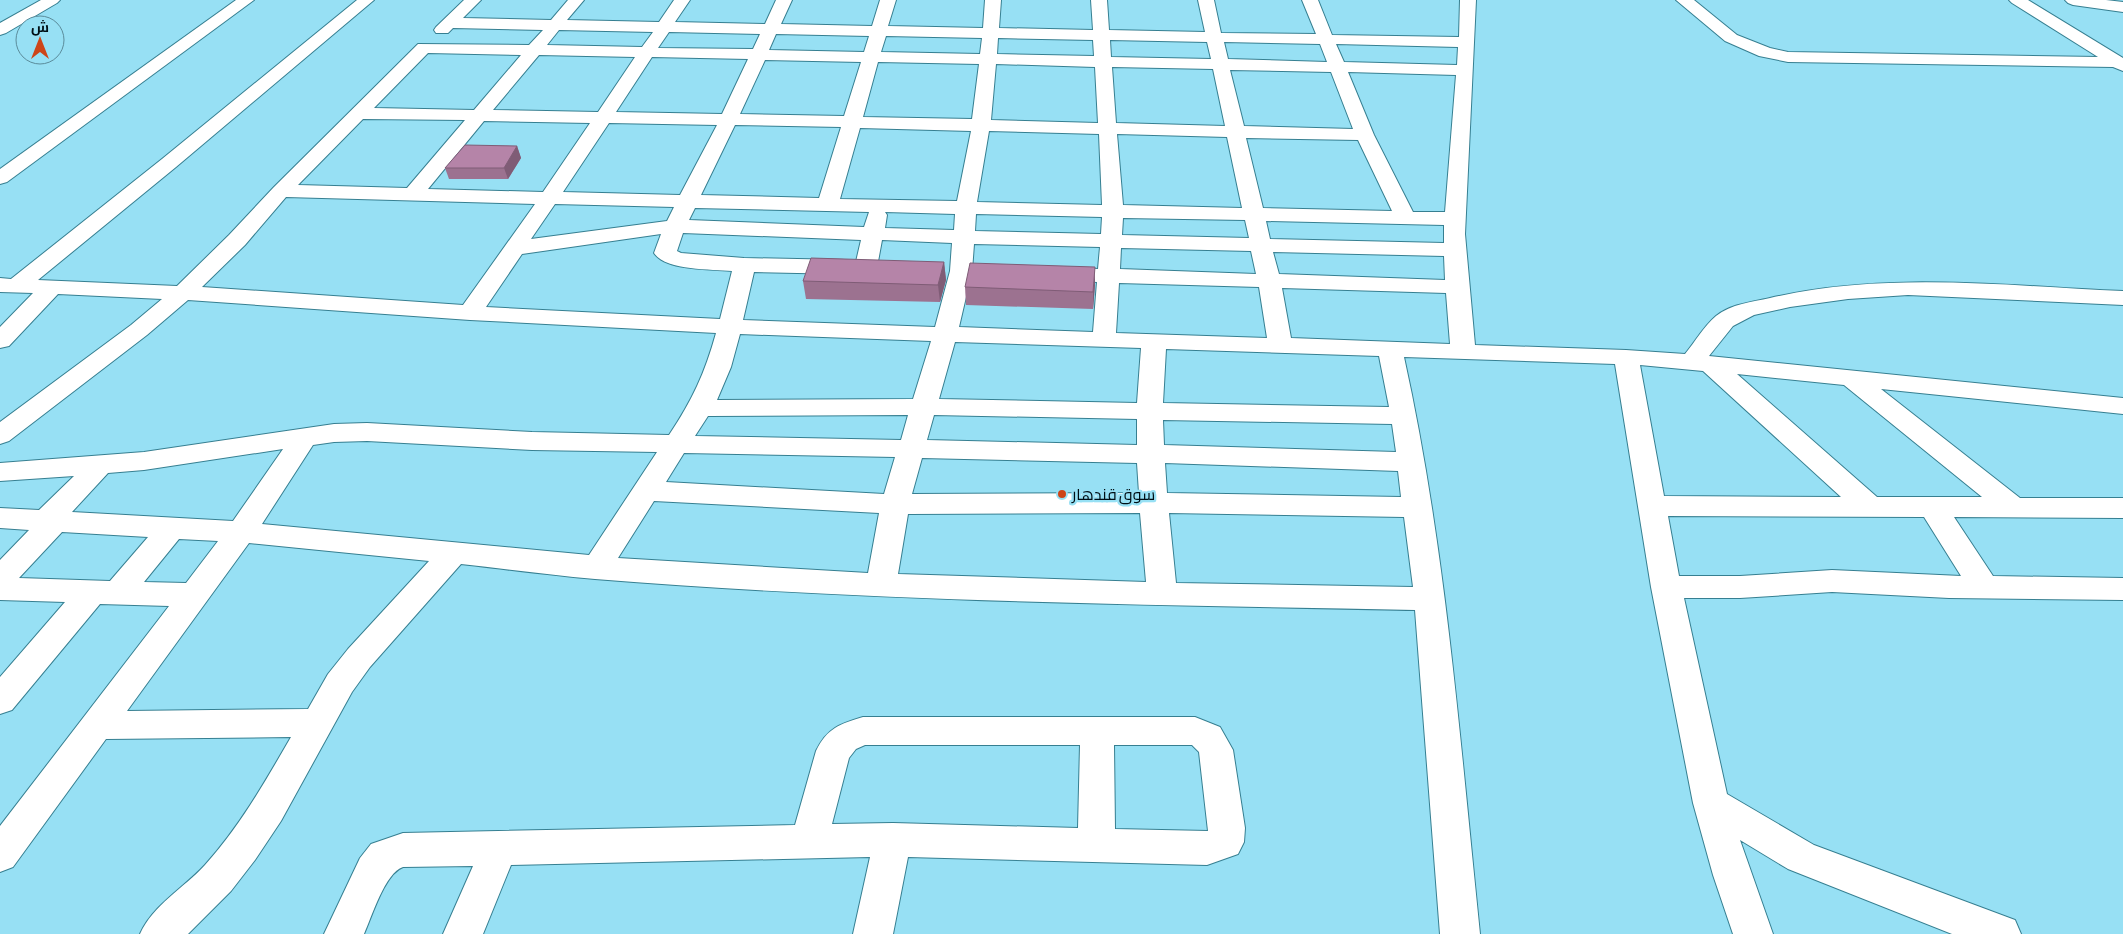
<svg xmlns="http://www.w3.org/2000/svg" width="2123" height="934" font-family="'Asap Condensed',Cairo,sans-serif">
  <rect width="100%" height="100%" fill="#97e0f4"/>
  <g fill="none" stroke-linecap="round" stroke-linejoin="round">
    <g stroke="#367f91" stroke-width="2">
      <g id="minor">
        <path d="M236,0H254L7,182L0,184V169Z"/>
        <path d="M357,0H374L176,167L38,280L177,286L229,235L274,187L418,44L529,45L543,30L453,28L448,33H436L434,30L436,27L464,0H481L463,18L551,20L568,0H584L567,20L659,22L674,0H690L675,22L765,24L776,0H792L781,24L872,26L880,0H896L888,26L983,28L985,0H1001L999,28L1093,30L1091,0H1107L1109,30L1205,32L1198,0H1214L1221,33L1316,34L1302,0H1318L1332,35L1459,37L1460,0H1476L1465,234L1475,345L1626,350L1685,354C1695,342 1704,326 1716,316C1731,304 1752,302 1770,298C1886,271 2006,286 2123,291V305L1908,295L1848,299L1790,307L1754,315L1733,326L1709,356L2123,398V414L1881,389L2020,498H2123V518L1954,517L1993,576L2123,578V600L1949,598L1832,592L1740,598H1684L1727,794L1814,845L2015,920L2021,934H1952L1788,869L1740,840L1773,934H1733L1713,875L1693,803L1651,587L1615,364L1404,357C1446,547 1460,741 1480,934H1440L1415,610C1142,605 867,601 595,579C550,575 506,569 461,564L370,667L352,692L281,821L255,860L231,891L188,934H140C153,905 184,888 205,865C240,826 265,782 291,737L106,739L13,867L0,872V826L169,606L100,604L12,710L0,714V677L65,602L0,600V560L29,530L0,528V508L39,510L74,476L0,481V463L144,452L334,424L367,423L532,432L669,435C692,401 705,373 716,333L470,320L188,300L147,335L9,441L0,444V422L131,325L162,299L58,294L9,346L0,348V327L33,293L0,292V278L11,279L162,159ZM559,30L653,32L642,47L547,45ZM669,32L760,34L753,49L658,48ZM776,34L869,36L864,52L769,50ZM886,36L982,38L980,54L881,52ZM998,38L1093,40L1094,56L997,54ZM1110,40L1207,42L1211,59L1111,57ZM1224,42L1320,44L1327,62L1228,59ZM1336,44L1458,47L1457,65L1344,62ZM428,53L521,55L474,110L374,108ZM539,55L635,57L598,112L493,110ZM652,57L748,59L722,114L616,112ZM765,60L861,62L844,116L740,114ZM878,62L979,64L972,119L863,117ZM996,64L1095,67L1098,123L991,120ZM1112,67L1213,69L1225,126L1116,123ZM1230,70L1331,72L1353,129L1244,126ZM1348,72L1456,75L1445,212H1413L1374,135ZM363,119L465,120L407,188L298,185ZM484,121L590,123L543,192L428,189ZM609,123L717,125L680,195L563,192ZM735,125L841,127L819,198L701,195ZM860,128L971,131L957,201L840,199ZM989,131L1099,134L1102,205L977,202ZM1117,134L1227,137L1242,208L1123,205ZM1246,138L1358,140L1392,211L1263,208ZM286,197L535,204L463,305L202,287L245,245ZM555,204L674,207L667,221L531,239ZM695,208L869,212L864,227L689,220ZM885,212L955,214L954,230L885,228L887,215ZM976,214L1102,217L1101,234L975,231ZM1123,218L1245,220L1249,238L1122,235ZM1266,221L1444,225V243L1270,239ZM683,233L861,240L855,266L853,262L845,260L744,258L681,253L677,251ZM661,234L654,253C666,271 711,269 732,271L720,319L486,307L522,254ZM882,240L952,243L950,271L935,327L743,320L754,272L845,274L853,272L856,268L858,272L866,274L874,272L877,267ZM974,244L1100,247L1098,269L1058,267L1050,269L1047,274L1050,279L1097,282L1093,332L959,327L972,271ZM1121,248L1251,251L1256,274L1120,269ZM1273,252L1444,256L1445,280L1279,274ZM1119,283L1259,287L1267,338L1116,333ZM1282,288L1446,293L1450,344L1291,338ZM740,334L931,341L913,399L717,400L731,367ZM955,342L1141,348L1137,403L939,399ZM1166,349L1379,356L1389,407L1163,403ZM1640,365L1703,371L1841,497L1664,496ZM1737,374L1844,385L1982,497H1877ZM908,415L901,440L695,436L708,416ZM934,415L1137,419V445L927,440ZM1163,420L1392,424L1396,452L1164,445ZM367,441L532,450L657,452L589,555L262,524L313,445L334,442ZM283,449L233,521L72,512L108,473L144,470ZM684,453L895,457L884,494L666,482ZM922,458L1137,463L1139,493L912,494ZM1165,463L1398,471L1401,497L1167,493ZM654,501L879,513L868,573L618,558ZM1140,513L1146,582L898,574L908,514ZM1169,513L1404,517L1413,587L1176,583ZM1668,516L1924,517L1961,576L1832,570L1740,576H1679ZM62,532L148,537L110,581L19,578ZM179,539L218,541L186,583L144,582ZM249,543L429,561L348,649L328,674L308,709L127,711Z"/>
        <path d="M1676,0H1694L1737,35L1770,48L1788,52L2098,57L2012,3L2009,0H2028L2123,58V71L2113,67L1788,62L1759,56L1725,41Z"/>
        <path d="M2065,0H2106L2123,2V12L2073,5L2068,3Z"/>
        <path d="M863,717H1195L1220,727L1233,750L1245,828L1244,842L1238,854L1207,865L908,857L893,934H853L870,857L511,865L483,934H443L473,866L403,867C385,873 372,916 364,934H324L360,858L371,844L403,833L795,825L816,751C827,728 840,724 863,717ZM865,745H1080L1078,828L893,823L832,824L849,758L856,749ZM1114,745H1192L1199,752L1208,831L1115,829Z"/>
      </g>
    </g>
    <g stroke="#367f91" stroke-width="2">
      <path id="major" d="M41,0H60L57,3L6,33L0,35V23Z"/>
    </g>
    <use href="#minor" fill="#fff" fill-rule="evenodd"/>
    <use href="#major" fill="#fff" fill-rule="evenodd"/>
  </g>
  <g fill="#9c7290">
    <path d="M517,146L521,158L508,179H449L445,168Z"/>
    <path d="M944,262L946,280L940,302L806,299L803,281Z"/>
    <path d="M1095,285L1093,309L966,305L965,287Z"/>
  </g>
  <g fill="#7f5c76">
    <path d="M517,146L521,158L508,179L504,168Z"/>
    <path d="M944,262L946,280L940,302L938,285Z"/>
    <path d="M1095,267V285L1093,309V292Z"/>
  </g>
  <g fill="#b584a8" stroke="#7f5c76">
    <path d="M465,145L517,146L504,168H445Z"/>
    <path d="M811,258L944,262L938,285L803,281Z"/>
    <path d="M970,263L1095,267L1093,292L965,287Z"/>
  </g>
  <circle fill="#cd4518" stroke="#97e0f4" stroke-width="2" cx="1062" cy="494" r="5"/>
  <g text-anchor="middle" stroke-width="4.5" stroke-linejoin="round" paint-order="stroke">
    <g font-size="16" fill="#000f15" stroke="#97e0f4" text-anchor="start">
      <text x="1072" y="500">سوق قندهار</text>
    </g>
  </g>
  <g transform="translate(40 40)"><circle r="24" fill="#97e0f4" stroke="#5b8c9b"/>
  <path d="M0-4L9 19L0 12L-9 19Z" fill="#cd4518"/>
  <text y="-8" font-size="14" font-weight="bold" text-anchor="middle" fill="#000f15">ش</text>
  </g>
</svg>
